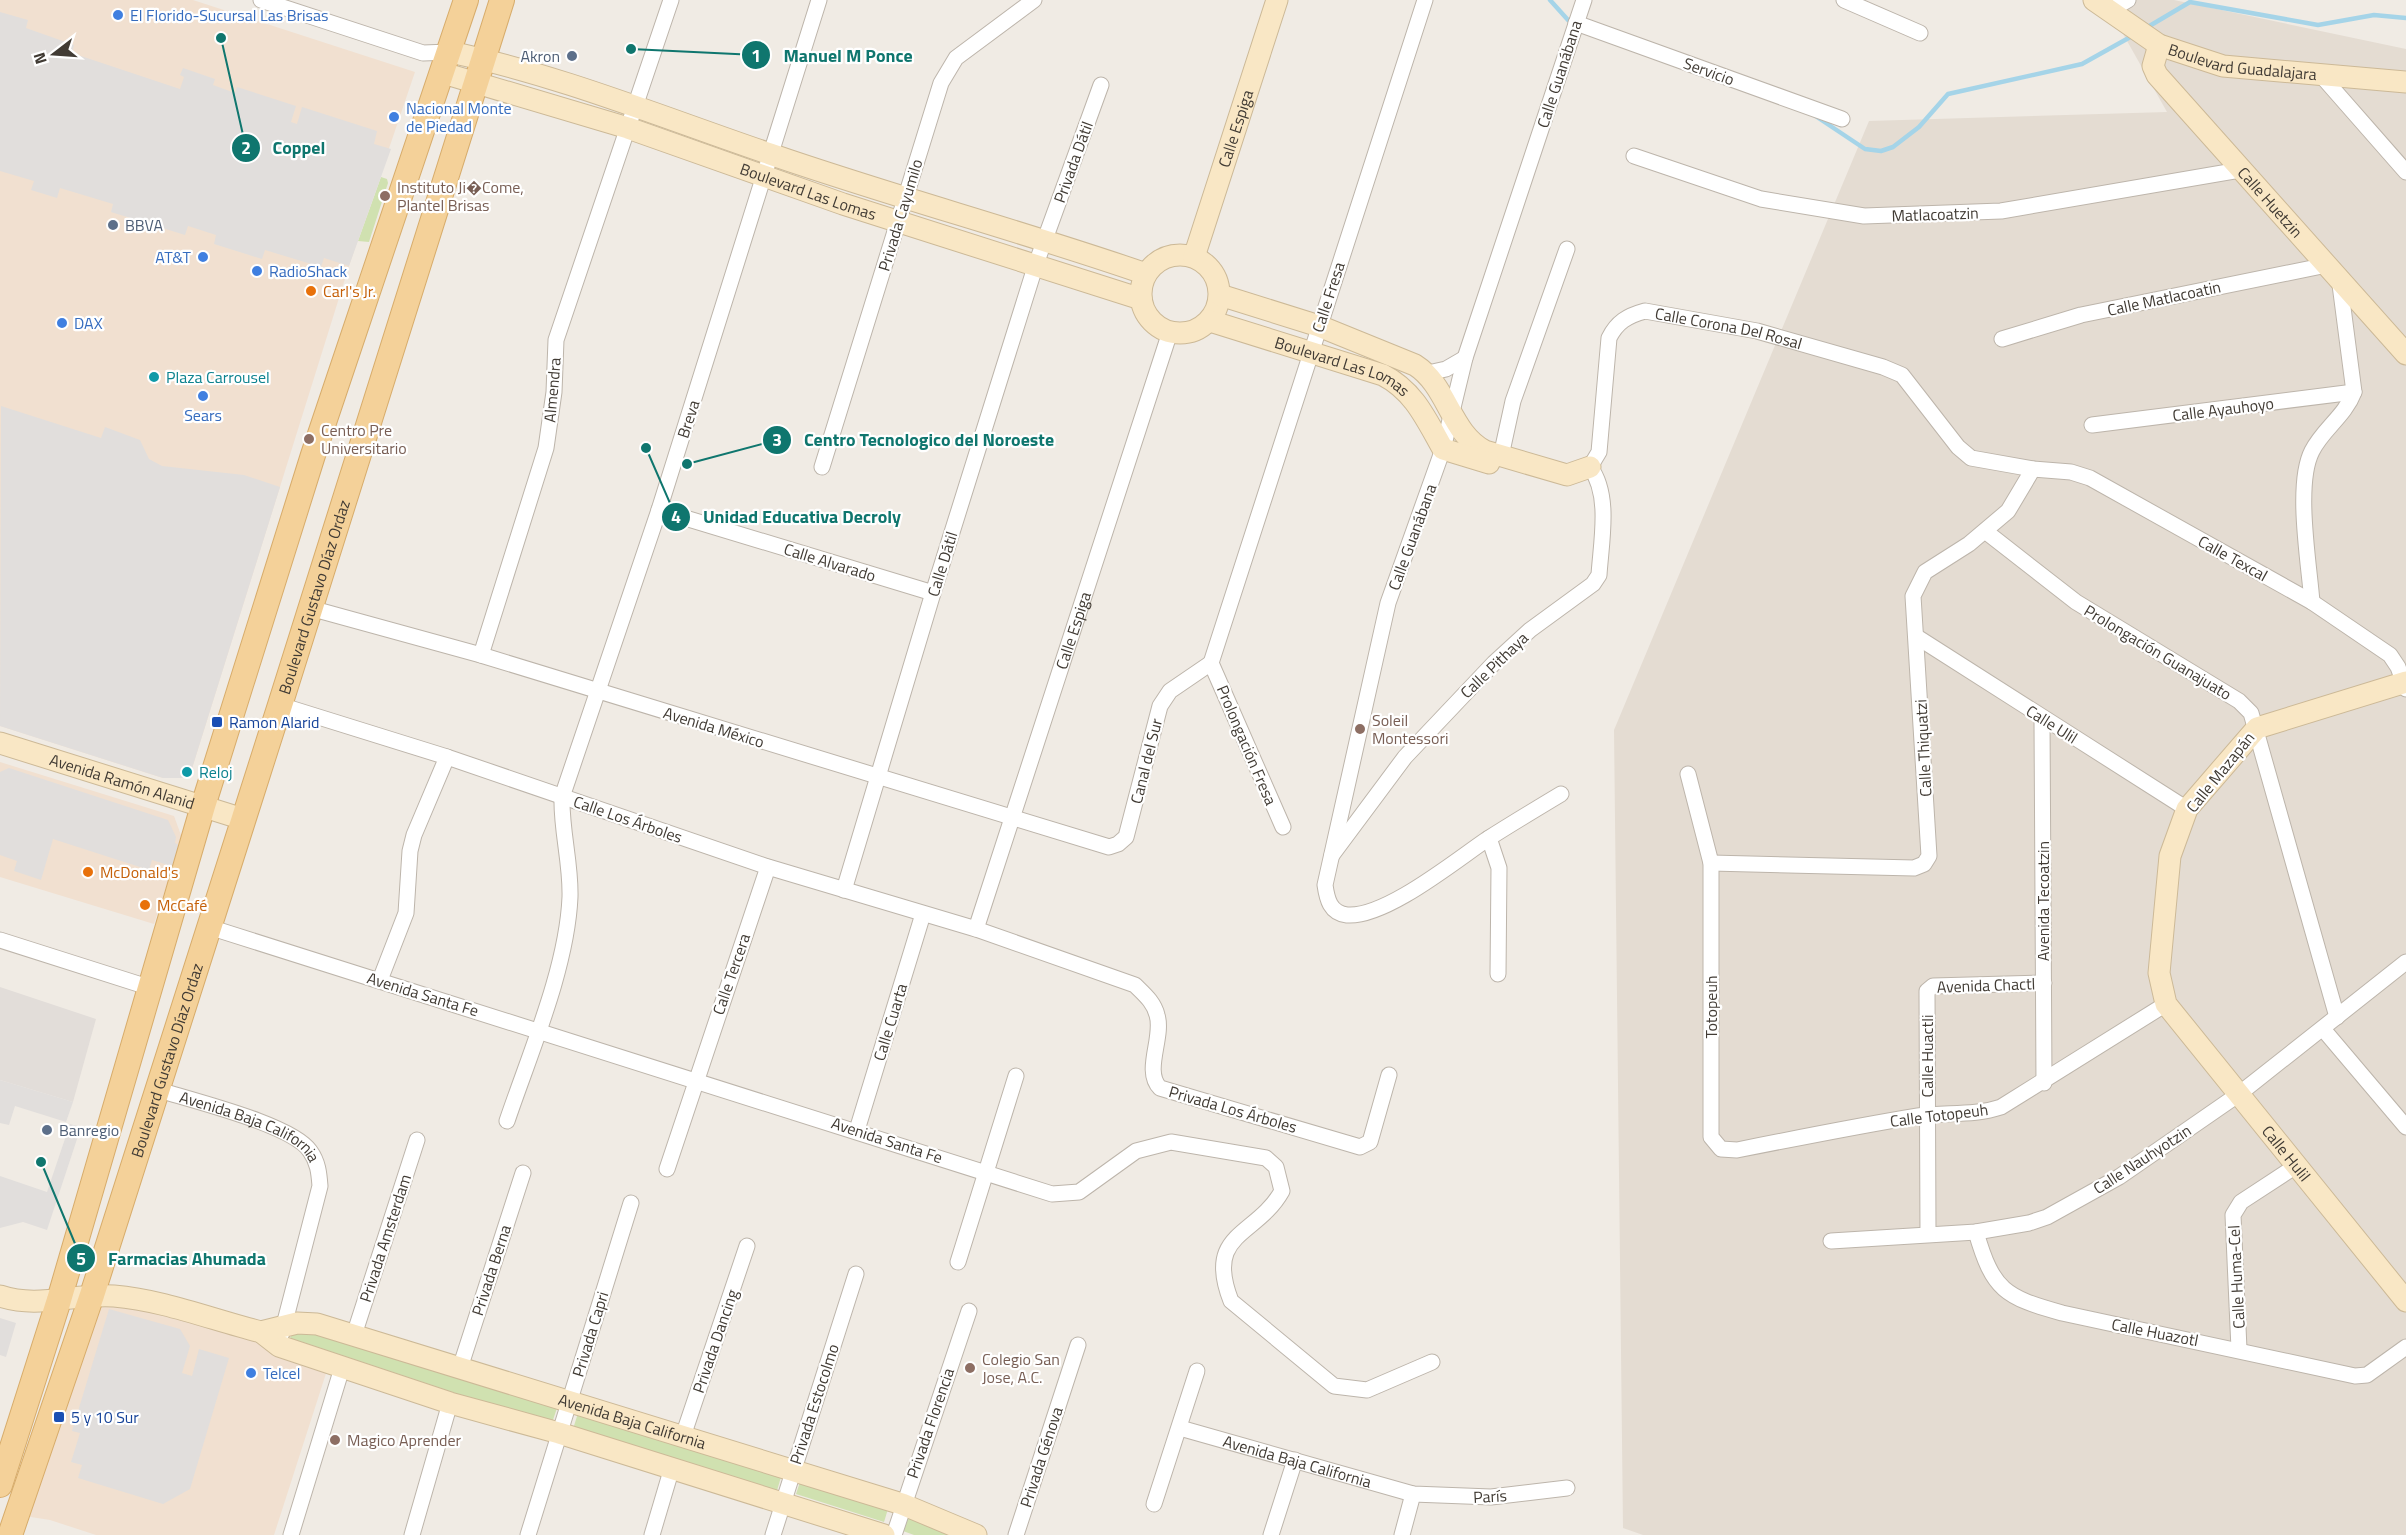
<svg xmlns="http://www.w3.org/2000/svg" width="2406" height="1535" font-family="'Titillium Web',sans-serif">
  <rect width="100%" height="100%" fill="#f0ebe4"/>
  <path fill="#e4dcd2" d="M2104,0H2174L2406,49V1535H1643L1623,1528L1614,730L1869,121L2167,112Z"/>
  <g fill="#f1e0d0">
    <path d="M0,0H193L415,72L349,266L189,778H163L0,726Z"/>
    <path d="M0,762L174,816L182,838L154,924L0,877Z"/>
    <path d="M93,1288L330,1361L274,1535H96L50,1520L18,1515Z"/>
  </g>
  <path fill="#e2ddd9" d="M0,987L96,1019L73,1102L0,1080Z"/>
  <g fill="#d0e1b0">
    <path d="M381,177L387,179L388,183L369,242L358,241Z"/>
    <path d="M312,1329L558,1405L552,1423L304,1347L290,1340L292,1331Z"/>
    <path d="M578,1413L781,1477L776,1494L573,1429Z"/>
    <path d="M800,1482L888,1509L884,1522L796,1494Z"/>
    <path d="M909,1512L965,1535H914L903,1531Z"/>
  </g>
  <g fill="#e1dedc">
    <path d="M0,12L28,20L26,28L74,45L72,53L180,89L184,77L180,75L183,68L215,79L213,85L235,93L237,87L296,106L291,122L297,124L302,107L377,131L374,144L391,149L349,266L324,258L321,267L265,250L262,259L214,244L216,235L188,226L185,235L111,212L113,204L60,188L57,198L31,190L34,181L0,171Z"/>
    <path d="M1,406L101,438L105,427L140,440L149,459L162,466L244,475L280,487L189,778H163L0,726Z"/>
    <path d="M9,768L168,820L176,837L175,843L180,846L174,867L152,860L149,870L53,839L41,880L14,871L17,861L0,855V772Z"/>
    <path d="M0,1080L73,1102L66,1122L15,1106L9,1125L0,1123Z"/>
    <path d="M70,1124L81,1127L47,1230L23,1222L0,1228V1176L47,1192Z"/>
    <path d="M109,1309L180,1329L190,1346L182,1373L192,1376L199,1349L229,1358L190,1489L163,1504L78,1478L82,1465L71,1462L80,1433L72,1431Z"/>
    <path d="M0,1318L16,1323L6,1357L0,1355Z"/>
  </g>
  <g fill="none" stroke-linecap="round" stroke-linejoin="round">
    <g stroke="#a5d4e8" stroke-width="4.5">
      <path d="M1550,0L1568,20"/>
      <path d="M2146,28L2190,2L2318,25L2374,15L2406,18"/>
      <path d="M1814,115L1865,149L1881,151L1893,147L1919,127L1948,94L2082,64L2134,35"/>
    </g>
    <g stroke="#bdb5ab" stroke-width="17">
      <g id="street">
        <path d="M261,0L423,53L450,52"/>
        <path d="M1844,0L1920,33"/>
        <path d="M2109,11L2128,0"/>
        <path d="M1576,23L1842,119"/>
        <path d="M2320,74L2406,172"/>
        <path d="M1634,156L1761,199L1864,216L2001,211L2240,170"/>
        <path d="M2002,339L2081,315L2327,265"/>
        <path d="M1428,373L1446,369L1465,358"/>
        <path d="M2092,425L2354,392"/>
        <path d="M1501,456L1513,401L1567,249"/>
        <path d="M822,467L941,83L956,58L1034,0"/>
        <path d="M659,510L933,593"/>
        <path d="M1985,531L2076,602L2239,701L2251,713L2337,1017"/>
        <path d="M2312,602C2309,563 2295,484 2312,451C2323,429 2345,416 2354,392L2339,277"/>
        <path d="M310,608L481,655L1109,847L1118,844L1126,837L1160,706L1170,691L1211,663"/>
        <path d="M1917,637L2187,809"/>
        <path d="M481,655L546,448L554,392L556,340L671,0"/>
        <path d="M1211,663L1425,0"/>
        <path d="M1211,663L1283,827"/>
        <path d="M280,705L447,757L768,867L976,929L1135,985C1144,994 1154,1002 1157,1015C1164,1037 1143,1071 1160,1088L1360,1147L1370,1142L1389,1075"/>
        <path d="M2042,719L2044,1083"/>
        <path d="M1688,774L1711,863V1137L1721,1149L1737,1150C1797,1138 1857,1126 1918,1116C1946,1112 1974,1116 2001,1107L2166,1004"/>
        <path d="M1561,794C1536,809 1511,824 1486,840C1455,861 1385,918 1347,915C1330,913 1327,899 1325,885L1388,603L1443,449L1465,358L1584,0"/>
        <path d="M1489,838L1499,868L1498,974"/>
        <path id="s1" d="M1332,855L1405,757L1494,663L1530,630L1593,584L1599,575C1601,542 1611,495 1590,467L1599,452L1609,338C1617,322 1627,316 1645,311L1757,331L1883,367L1902,375L1958,447L1971,458L2033,469L2071,472L2090,478L2312,602L2390,655L2398,667L2406,689"/>
        <path d="M1711,863L1914,868L1924,864L1929,856L1913,596L1925,572L1969,544L2008,511L2033,469"/>
        <path d="M844,890L933,593L1036,264L1101,85"/>
        <path d="M209,927L1052,1194L1079,1192L1136,1151L1171,1142L1266,1158L1276,1167L1282,1191C1256,1237 1204,1232 1231,1301L1334,1386L1367,1390L1432,1362"/>
        <path id="s2" d="M976,929L1170,332"/>
        <path d="M0,940L151,988"/>
        <path d="M380,980L406,913L410,851L414,835L447,757"/>
        <path d="M2323,1029L2406,1127"/>
        <path id="s3" d="M156,1089C189,1100 292,1124 310,1151C318,1162 319,1173 320,1186L282,1333"/>
        <path d="M507,1121C530,1053 567,968 570,897C571,863 561,830 562,797L659,510L819,0"/>
        <path d="M857,1130L923,914"/>
        <path d="M667,1169L768,867"/>
        <path d="M1976,1232C1993,1291 2005,1297 2062,1313L2355,1376L2367,1375L2406,1347"/>
        <path d="M1928,1233L1927,991L1933,986L2044,983"/>
        <path d="M1831,1241L1976,1232L2029,1223L2047,1217L2119,1177L2239,1094L2406,962"/>
        <path d="M958,1262L1016,1076"/>
        <path d="M354,1335L417,1140"/>
        <path d="M2239,1349L2233,1215L2241,1202L2296,1166"/>
        <path d="M460,1368L523,1173"/>
        <path id="s4" d="M1180,1428L1413,1494L1491,1497L1567,1488"/>
        <path d="M683,1436L747,1246"/>
        <path d="M1154,1504L1197,1371"/>
        <path d="M291,1535L342,1368"/>
        <path d="M412,1535L450,1403"/>
        <path d="M528,1535L631,1203"/>
        <path d="M652,1535L671,1471"/>
        <path d="M773,1535L856,1274"/>
        <path d="M894,1535L969,1311"/>
        <path d="M1016,1535L1078,1345"/>
        <path d="M1271,1535L1295,1460"/>
        <path d="M1402,1535L1413,1494"/>
      </g>
    </g>
    <g stroke="#ccb997" stroke-width="23">
      <g id="secondary">
        <path id="s5" d="M2094,0L2159,45L2223,66L2406,82"/>
        <path id="s6" d="M2159,45L2153,66L2157,75L2406,354"/>
        <path d="M450,52C559,75 664,118 770,154C894,197 1022,231 1146,274"/>
        <path id="s7" d="M443,73L628,128L843,204L1141,299"/>
        <circle cx="1180" cy="294" r="39"/>
        <path id="s8" d="M1194,257L1277,0"/>
        <path d="M1220,295L1319,326L1415,365C1448,386 1450,433 1485,451L1567,475L1590,467"/>
        <path id="s9" d="M1210,321L1383,375C1414,391 1426,419 1443,449L1489,463"/>
        <path id="s10" d="M2406,682L2257,728L2187,809L2170,856L2159,973L2166,1004L2406,1301"/>
        <path id="s11" d="M0,743L243,819"/>
        <path d="M0,1296C38,1309 75,1293 114,1296C163,1300 213,1320 261,1332L279,1346L450,1403L559,1433L884,1535"/>
        <path id="s12" d="M261,1332L297,1323L317,1324L902,1504L976,1535"/>
      </g>
    </g>
    <g stroke="#d7ac6b" stroke-width="26">
      <g id="primary">
        <path d="M0,1485L59,1300L203,806L313,455L466,0"/>
        <path id="s13" d="M10,1535L92,1295L280,705L502,0"/>
      </g>
    </g>
    <use href="#street" stroke="#fff" stroke-width="15"/>
    <use href="#secondary" stroke="#f9e7c5" stroke-width="21"/>
    <use href="#primary" stroke="#f4d199" stroke-width="24"/>
  </g>
  <g fill="#3f7fe0" stroke="#fff" stroke-width="2">
    <circle cx="118" cy="15" r="6"/>
    <circle cx="394" cy="117" r="6"/>
    <circle cx="203" cy="257" r="6"/>
    <circle cx="257" cy="271" r="6"/>
    <circle cx="62" cy="323" r="6"/>
    <circle cx="203" cy="396" r="6"/>
    <circle cx="251" cy="1373" r="6"/>
  </g>
  <g fill="#5c6f8a" stroke="#fff" stroke-width="2">
    <circle cx="572" cy="56" r="6"/>
    <circle cx="113" cy="225" r="6"/>
    <circle cx="47" cy="1130" r="6"/>
  </g>
  <g fill="#8d6e63" stroke="#fff" stroke-width="2">
    <circle cx="385" cy="196" r="6"/>
    <circle cx="309" cy="439" r="6"/>
    <circle cx="1360" cy="729" r="6"/>
    <circle cx="970" cy="1368" r="6"/>
    <circle cx="335" cy="1440" r="6"/>
  </g>
  <g fill="#e8710a" stroke="#fff" stroke-width="2">
    <circle cx="311" cy="291" r="6"/>
    <circle cx="88" cy="872" r="6"/>
    <circle cx="145" cy="905" r="6"/>
  </g>
  <g fill="#0f9aa8" stroke="#fff" stroke-width="2">
    <circle cx="154" cy="377" r="6"/>
    <circle cx="187" cy="772" r="6"/>
  </g>
  <g fill="#1a4fb4" stroke="#fff" stroke-width="2">
    <rect x="211" y="716" width="12" height="12" rx="3"/>
    <rect x="53" y="1411" width="12" height="12" rx="3"/>
  </g>
  <g text-anchor="middle" stroke-width="4.5" stroke-linejoin="round" paint-order="stroke">
    <g font-size="16" fill="#366cbe" stroke="#fff" text-anchor="start">
      <text x="130" y="21">El Florido-Sucursal Las Brisas</text>
      <text x="406" y="114">Nacional Monte<tspan x="406" dy="18">de Piedad</tspan></text>
      <text x="191" y="263" text-anchor="end">AT&amp;T</text>
      <text x="269" y="277">RadioShack</text>
      <text x="74" y="329">DAX</text>
      <text x="203" y="421" text-anchor="middle">Sears</text>
      <text x="263" y="1379">Telcel</text>
    </g>
    <g font-size="16" fill="#4e5e75" stroke="#fff" text-anchor="start">
      <text x="560" y="62" text-anchor="end">Akron</text>
      <text x="125" y="231">BBVA</text>
      <text x="59" y="1136">Banregio</text>
    </g>
    <g font-size="16" fill="#413b34" stroke="#fff">
      <text dy="6" stroke="none"><textPath href="#s5" startOffset="165">Boulevard Guadalajara</textPath></text>
      <text transform="translate(1709 71) rotate(20)" y="6">Servicio</text>
      <text transform="translate(1559 74) rotate(-72)" y="6">Calle Guanábana</text>
      <text dy="6" stroke="none"><textPath href="#s8" startOffset="135">Calle Espiga</textPath></text>
      <text transform="translate(1073 162) rotate(-70)" y="6">Privada Dátil</text>
      <text dy="6" stroke="none"><textPath href="#s7" startOffset="384">Boulevard Las Lomas</textPath></text>
      <text dy="6" stroke="none"><textPath href="#s6" startOffset="202">Calle Huetzin</textPath></text>
      <text transform="translate(1935 214) rotate(-2)" y="6">Matlacoatzin</text>
      <text transform="translate(900 215) rotate(-73)" y="6">Privada Cayumilo</text>
      <text transform="translate(1328 297) rotate(-72)" y="6">Calle Fresa</text>
      <text transform="translate(2164 298) rotate(-12)" y="6">Calle Matlacoatin</text>
      <text dy="6" stroke="none"><textPath href="#s1" startOffset="764">Calle Corona Del Rosal</textPath></text>
      <text dy="6" stroke="none"><textPath href="#s9" startOffset="140">Boulevard Las Lomas</textPath></text>
      <text transform="translate(552 390) rotate(-85)" y="6">Almendra</text>
      <text transform="translate(2223 409) rotate(-7)" y="6">Calle Ayauhoyo</text>
      <text transform="translate(688 419) rotate(-72)" y="6">Breva</text>
      <text transform="translate(1412 537) rotate(-70)" y="6">Calle Guanábana</text>
      <text transform="translate(2233 558) rotate(29)" y="6">Calle Texcal</text>
      <text transform="translate(830 562) rotate(17)" y="6">Calle Alvarado</text>
      <text transform="translate(942 564) rotate(-73)" y="6">Calle Dátil</text>
      <text dy="6" stroke="none"><textPath href="#s13" startOffset="986">Boulevard Gustavo Díaz Ordaz</textPath></text>
      <text dy="6" stroke="none"><textPath href="#s2" startOffset="314">Calle Espiga</textPath></text>
      <text transform="translate(2158 652) rotate(31)" y="6">Prolongación Guanajuato</text>
      <text transform="translate(1494 665) rotate(-44)" y="6">Calle Pithaya</text>
      <text transform="translate(2052 724) rotate(32)" y="6">Calle Ulil</text>
      <text transform="translate(714 727) rotate(17)" y="6">Avenida México</text>
      <text transform="translate(1247 745) rotate(67)" y="6">Prolongación Fresa</text>
      <text transform="translate(1923 748) rotate(-93)" y="6">Calle Thiquatzi</text>
      <text transform="translate(1146 761) rotate(-76)" y="6">Canal del Sur</text>
      <text transform="translate(2220 772) rotate(-51)" y="6">Calle Mazapán</text>
      <text dy="6" stroke="none"><textPath href="#s11" startOffset="128">Avenida Ramón Alanid</textPath></text>
      <text transform="translate(628 819) rotate(19)" y="6">Calle Los Árboles</text>
      <text transform="translate(2043 901) rotate(-90)" y="6">Avenida Tecoatzin</text>
      <text transform="translate(731 974) rotate(-71)" y="6">Calle Tercera</text>
      <text transform="translate(1986 985) rotate(-2)" y="6">Avenida Chactl</text>
      <text transform="translate(423 994) rotate(17)" y="6">Avenida Santa Fe</text>
      <text transform="translate(1711 1007) rotate(-90)" y="6">Totopeuh</text>
      <text transform="translate(890 1022) rotate(-73)" y="6">Calle Cuarta</text>
      <text transform="translate(1927 1056) rotate(-90)" y="6">Calle Huactli</text>
      <text dy="6" stroke="none"><textPath href="#s13" startOffset="500">Boulevard Gustavo Díaz Ordaz</textPath></text>
      <text transform="translate(1233 1109) rotate(16)" y="6">Privada Los Árboles</text>
      <text transform="translate(1939 1115) rotate(-7)" y="6">Calle Totopeuh</text>
      <text dy="6" stroke="none"><textPath href="#s3" startOffset="102">Avenida Baja California</textPath></text>
      <text transform="translate(887 1140) rotate(18)" y="6">Avenida Santa Fe</text>
      <text dy="6" stroke="none"><textPath href="#s10" startOffset="654">Calle Hulil</textPath></text>
      <text transform="translate(2142 1159) rotate(-33)" y="6">Calle Nauhyotzin</text>
      <text transform="translate(385 1238) rotate(-72)" y="6">Privada Amsterdam</text>
      <text transform="translate(491 1270) rotate(-72)" y="6">Privada Berna</text>
      <text transform="translate(2236 1277) rotate(-93)" y="6">Calle Huma-Cel</text>
      <text transform="translate(2155 1332) rotate(11)" y="6">Calle Huazotl</text>
      <text transform="translate(590 1334) rotate(-73)" y="6">Privada Capri</text>
      <text transform="translate(715 1341) rotate(-71)" y="6">Privada Dancing</text>
      <text transform="translate(814 1404) rotate(-72)" y="6">Privada Estocolmo</text>
      <text dy="6" stroke="none"><textPath href="#s12" startOffset="387">Avenida Baja California</textPath></text>
      <text transform="translate(930 1423) rotate(-71)" y="6">Privada Florencia</text>
      <text transform="translate(1041 1457) rotate(-72)" y="6">Privada Génova</text>
      <text dy="6" stroke="none"><textPath href="#s4" startOffset="122">Avenida Baja California</textPath></text>
      <text transform="translate(1490 1496) rotate(-3)" y="6">París</text>
    </g>
    <g font-size="16" fill="#785e54" stroke="#fff" text-anchor="start">
      <text x="397" y="193">Instituto Ji�Come,<tspan x="397" dy="18">Plantel Brisas</tspan></text>
      <text x="321" y="436">Centro Pre<tspan x="321" dy="18">Universitario</tspan></text>
      <text x="1372" y="726">Soleil<tspan x="1372" dy="18">Montessori</tspan></text>
      <text x="982" y="1365">Colegio San<tspan x="982" dy="18">Jose, A.C.</tspan></text>
      <text x="347" y="1446">Magico Aprender</text>
    </g>
    <g font-size="16" fill="#c56008" stroke="#fff" text-anchor="start">
      <text x="323" y="297">Carl's Jr.</text>
      <text x="100" y="878">McDonald's</text>
      <text x="157" y="911">McCafé</text>
    </g>
    <g font-size="16" fill="#0d838f" stroke="#fff" text-anchor="start">
      <text x="166" y="383">Plaza Carrousel</text>
      <text x="199" y="778">Reloj</text>
    </g>
    <g font-size="16" fill="#164399" stroke="#fff" text-anchor="start">
      <text x="229" y="728">Ramon Alarid</text>
      <text x="71" y="1423">5 y 10 Sur</text>
    </g>
  </g>
  <path fill="none" stroke="#0f766e" stroke-width="2" d="M631 49L756 55M221 38L246 148M687 464L777 440M646 448L676 517M41 1162L81 1258"/>
  <g fill="#0f766e" stroke="#fff" stroke-width="2">
    <circle cx="631" cy="49" r="6"/>
    <circle cx="221" cy="38" r="6"/>
    <circle cx="687" cy="464" r="6"/>
    <circle cx="646" cy="448" r="6"/>
    <circle cx="41" cy="1162" r="6"/>
    <circle cx="756" cy="55" r="15"/>
    <circle cx="246" cy="148" r="15"/>
    <circle cx="777" cy="440" r="15"/>
    <circle cx="676" cy="517" r="15"/>
    <circle cx="81" cy="1258" r="15"/>
  </g>
  <g font-size="18" text-anchor="middle" font-weight="bold" fill="#fff">
    <text x="756" y="62">1</text>
    <text x="246" y="154">2</text>
    <text x="777" y="446">3</text>
    <text x="676" y="523">4</text>
    <text x="81" y="1265">5</text>
  </g>
  <g font-size="18" text-anchor="middle" font-weight="bold" fill="#0f766e" stroke="#fff" stroke-width="4.5" stroke-linejoin="round" paint-order="stroke">
    <text x="848" y="62">Manuel M Ponce</text>
    <text x="299" y="154">Coppel</text>
    <text x="929" y="446">Centro Tecnologico del Noroeste</text>
    <text x="802" y="523">Unidad Educativa Decroly</text>
    <text x="187" y="1265">Farmacias Ahumada</text>
  </g>
  <g transform="translate(54 54) rotate(253)" stroke="#ffffff" stroke-width="4.5" paint-order="stroke">
  <path d="M0-4.5L10 22L0 15L-10 22Z" fill="#413b34"/>
  <text y="-9" font-size="16" font-weight="bold" text-anchor="middle" fill="#413b34">N</text>
  </g>
</svg>
